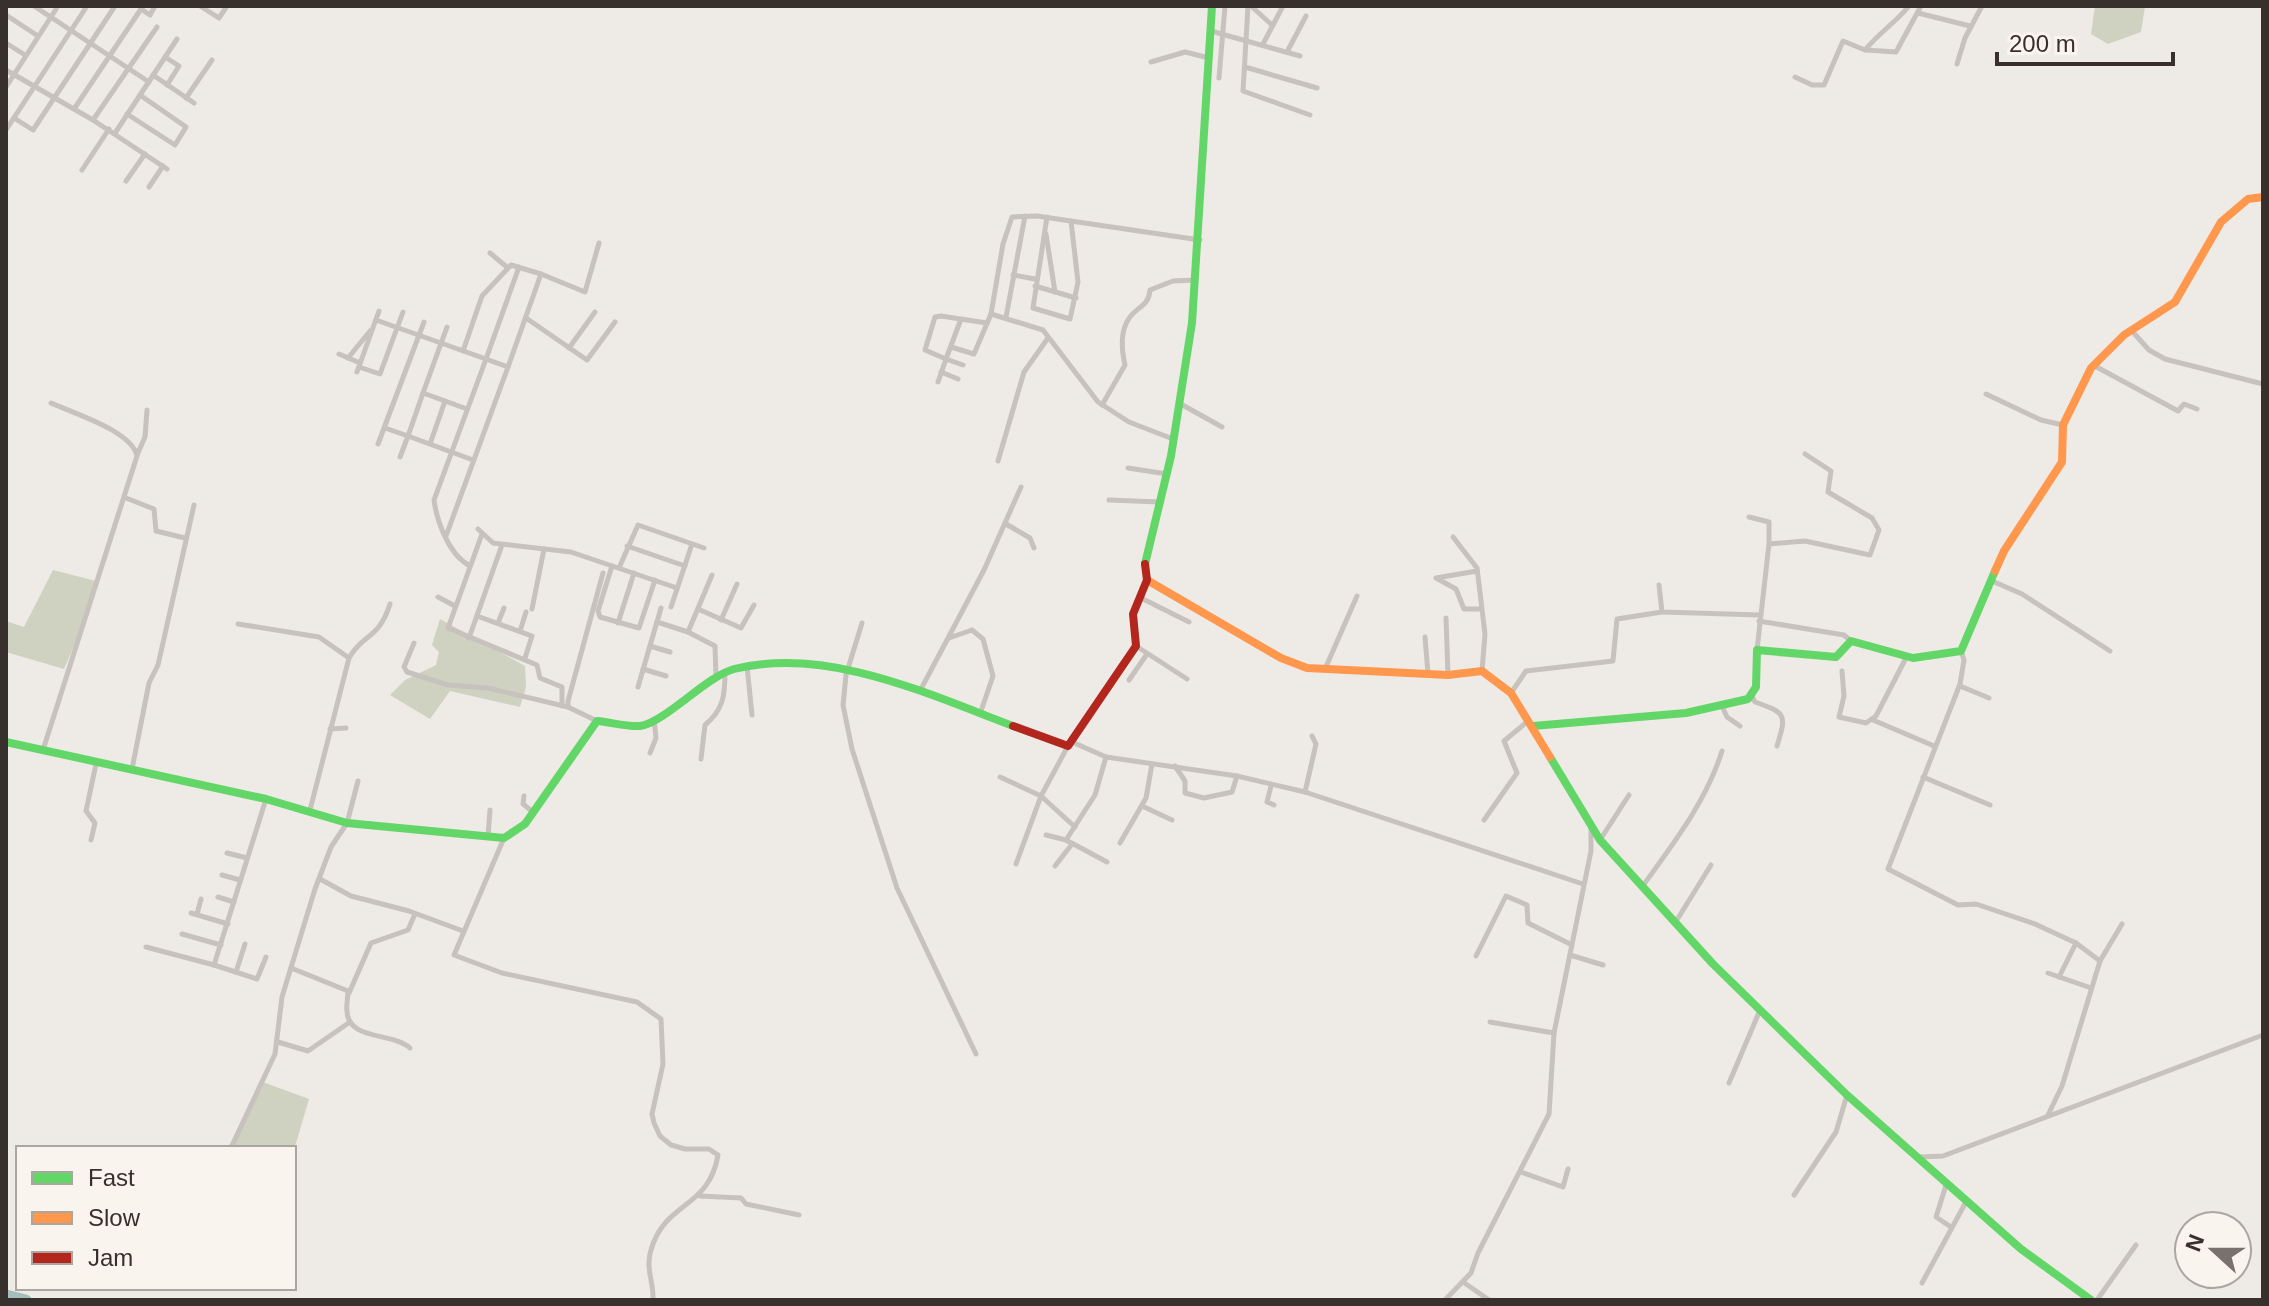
<svg xmlns="http://www.w3.org/2000/svg" width="2269" height="1306" font-family="Arial,sans-serif">
  <rect width="100%" height="100%" fill="#eeeae6"/>
  <g fill="#cfd2c1">
    <path d="M2095,6H2145L2141,32L2108,44L2091,34Z"/>
    <path d="M53,570L96,581L83,625L64,669L6,652V621L24,627Z"/>
    <path d="M440,619L525,666L526,687L520,707L450,691L430,719L390,695L405,680L436,665L439,652L432,645Z"/>
    <path d="M260,1081L309,1099L294,1150L228,1148Z"/>
  </g>
  <g fill="none" stroke-linecap="round" stroke-linejoin="round">
    <path stroke="#a4bdbd" stroke-width="11" d="M6,1295L26,1300"/>
    <g stroke="#c7c2be" stroke-width="5">
      <path d="M34,6L149,82"/>
      <path d="M200,6L219,18L227,6"/>
      <path d="M1248,6L1243,91L1310,115"/>
      <path d="M1251,6L1272,25"/>
      <path d="M141,9L150,15L155,6"/>
      <path d="M1918,13L1970,26"/>
      <path d="M6,15L38,36"/>
      <path d="M1211,31L1300,56"/>
      <path d="M6,43L25,55"/>
      <path d="M1263,44L1283,6"/>
      <path d="M1866,50L1896,52L1921,6"/>
      <path d="M1287,52L1306,16"/>
      <path d="M165,57L179,66L167,85"/>
      <path d="M1151,62L1185,52L1209,58"/>
      <path d="M1957,64L1965,38L1982,6"/>
      <path d="M1245,67L1317,88"/>
      <path d="M6,70L93,120L167,169"/>
      <path d="M153,75L194,103"/>
      <path d="M1795,77L1812,85H1824L1843,41L1865,50C1879,33 1896,22 1909,6"/>
      <path d="M1219,78L1225,6"/>
      <path d="M6,87L58,6"/>
      <path d="M186,98L212,60"/>
      <path d="M74,109L143,6"/>
      <path d="M127,114L175,145L186,127L140,95"/>
      <path d="M14,118L33,130L115,6"/>
      <path d="M93,120L157,27"/>
      <path d="M6,130L87,6"/>
      <path d="M115,133L177,39"/>
      <path d="M82,170L109,129"/>
      <path d="M126,181L145,154"/>
      <path d="M149,187L163,166"/>
      <path d="M1047,217L1033,308L1070,319L1078,282L1071,221"/>
      <path d="M1046,234L1055,292"/>
      <path d="M490,253L508,268"/>
      <path d="M541,274L585,292L599,243"/>
      <path d="M1013,275L1035,279"/>
      <path d="M1035,286L1076,298"/>
      <path d="M991,314L1043,330L1098,402L1129,422L1173,439"/>
      <path d="M1006,317L1025,216"/>
      <path d="M526,318L587,360L615,322"/>
      <path d="M961,319L946,359L925,350L935,317L941,316L987,323"/>
      <path d="M376,320L486,359L519,267"/>
      <path d="M2131,330L2149,350L2165,359L2263,384"/>
      <path d="M951,347L974,354L991,314L1003,244L1012,217L1037,216L1200,240"/>
      <path d="M569,348L595,312"/>
      <path d="M463,351L482,296L511,265L541,274L508,367"/>
      <path d="M339,354L360,363"/>
      <path d="M348,358L370,331"/>
      <path d="M2093,365L2178,411L2184,404L2197,409"/>
      <path d="M359,367L380,374L403,312"/>
      <path d="M357,372L379,311"/>
      <path d="M941,372L958,379"/>
      <path d="M938,382L946,359L963,365"/>
      <path d="M423,393L447,327"/>
      <path d="M1986,394L2041,420L2063,425"/>
      <path d="M1179,403L1222,427"/>
      <path d="M1102,405L1125,365C1122,352 1120,333 1128,320C1135,307 1149,307 1150,290L1173,281L1195,280"/>
      <path d="M467,409L423,393L408,436L473,460"/>
      <path d="M385,428L408,436L400,457"/>
      <path d="M378,444L424,322"/>
      <path d="M430,444L445,401"/>
      <path d="M137,455L145,437L147,410"/>
      <path d="M998,461L1024,372L1048,338"/>
      <path d="M1128,468L1167,474"/>
      <path d="M126,498L154,509L156,531L185,538"/>
      <path d="M1109,500L1160,502"/>
      <path d="M1749,517L1769,522V544"/>
      <path d="M1006,524L1030,538L1034,548"/>
      <path d="M478,529L493,543L571,552L677,588"/>
      <path d="M482,534L448,628L537,665L540,678L562,687V706"/>
      <path d="M446,536L508,367L486,359L434,500C437,522 449,555 470,566"/>
      <path d="M1453,537L1477,568L1485,634L1482,671"/>
      <path d="M627,546L685,566"/>
      <path d="M612,566L598,611L600,617L639,628L655,580"/>
      <path d="M619,568L638,525L704,548"/>
      <path d="M1477,571L1436,578L1456,589L1464,609H1481"/>
      <path d="M1992,581L2022,594L2110,651"/>
      <path d="M1659,585L1662,612L1759,615"/>
      <path d="M438,597L455,606"/>
      <path d="M1139,597L1189,622"/>
      <path d="M671,607L692,544"/>
      <path d="M532,609L544,549"/>
      <path d="M698,609L741,628L754,605"/>
      <path d="M477,616L532,636L525,658"/>
      <path d="M1446,618L1448,675"/>
      <path d="M721,620L737,584"/>
      <path d="M1759,621L1844,635L1851,641"/>
      <path d="M657,622L688,632L715,646L716,677"/>
      <path d="M498,623L504,608"/>
      <path d="M618,623L634,573"/>
      <path d="M862,623L846,675L843,705L852,749L897,888L976,1054"/>
      <path d="M238,624L319,637L349,658L310,810"/>
      <path d="M520,631L526,612"/>
      <path d="M688,632L712,575"/>
      <path d="M1425,637L1428,674"/>
      <path d="M469,638L502,545"/>
      <path d="M949,638L972,630L983,639L993,676L980,714"/>
      <path d="M414,643L404,667L407,672L448,685L488,688L568,707"/>
      <path d="M650,646L670,652"/>
      <path d="M1136,646L1187,679"/>
      <path d="M1757,650L1769,544L1805,541L1870,555L1879,530L1872,518L1828,492L1831,471L1805,454"/>
      <path d="M1961,651L1964,660L1960,684L1888,869L1958,905L1976,904L2035,924L2076,943L2100,961L2062,1086L2048,1115"/>
      <path d="M349,658C364,632 378,641 390,604"/>
      <path d="M747,666L752,715"/>
      <path d="M643,669L666,676"/>
      <path d="M1325,669L1357,596"/>
      <path d="M1842,671L1844,696L1839,717L1866,723L1876,716L1907,656"/>
      <path d="M1129,680L1147,654"/>
      <path d="M1960,686L1989,698"/>
      <path d="M638,687L661,608"/>
      <path d="M920,691L984,570L1021,487"/>
      <path d="M1511,693L1526,671L1613,661L1617,619L1662,612"/>
      <path d="M1752,696L1755,702C1786,713 1787,714 1777,746"/>
      <path d="M1721,704L1727,717L1740,726"/>
      <path d="M1873,720L1934,746"/>
      <path d="M597,721L568,707V701L603,573"/>
      <path d="M330,729L346,728"/>
      <path d="M1072,742L1106,757L1237,776L1305,792L1583,884"/>
      <path d="M43,750L137,456C132,431 73,413 51,403"/>
      <path d="M650,753L656,738L654,719"/>
      <path d="M1106,757L1095,795L1066,840L1107,862"/>
      <path d="M701,759L705,725C723,710 725,696 725,673"/>
      <path d="M1175,766L1185,781V793L1204,798L1232,792L1237,776"/>
      <path d="M132,769L149,683L158,665L194,505"/>
      <path d="M1000,777L1041,796L1068,746"/>
      <path d="M1923,777L1990,805"/>
      <path d="M1271,786L1267,802L1274,805"/>
      <path d="M1305,792L1316,744L1312,736"/>
      <path d="M524,796L523,804L533,812"/>
      <path d="M1142,806L1172,820"/>
      <path d="M1484,820L1517,773L1504,741L1528,721"/>
      <path d="M1046,835L1066,840"/>
      <path d="M488,837L490,810"/>
      <path d="M504,838L454,955L502,973L637,1002L661,1019L663,1064L652,1114L654,1123L660,1136L671,1145L685,1149H709L718,1155C709,1209 665,1201 651,1250C645,1269 654,1282 653,1300"/>
      <path d="M91,840L95,823L86,811L96,764"/>
      <path d="M1600,840L1629,795"/>
      <path d="M1120,843L1146,798L1152,764"/>
      <path d="M227,853L247,858"/>
      <path d="M1016,864L1041,796L1075,827"/>
      <path d="M1055,866L1072,844"/>
      <path d="M222,875L240,880"/>
      <path d="M320,879L351,896L409,911L463,931"/>
      <path d="M1642,887C1673,844 1706,802 1722,751"/>
      <path d="M218,897L234,902"/>
      <path d="M191,913L228,924"/>
      <path d="M197,914L201,899"/>
      <path d="M1675,923L1711,865"/>
      <path d="M182,934L221,945"/>
      <path d="M146,947L214,965L266,799"/>
      <path d="M1570,955L1603,965"/>
      <path d="M1476,956L1506,896L1527,905L1528,923L1570,944"/>
      <path d="M2100,961L2122,924"/>
      <path d="M214,965L257,979L266,957"/>
      <path d="M291,968L348,991C348,998 346,1005 347,1011C348,1041 393,1032 410,1048"/>
      <path d="M236,972L245,944"/>
      <path d="M2048,973L2091,988"/>
      <path d="M2059,977L2076,943"/>
      <path d="M349,993L371,943L408,930L415,914"/>
      <path d="M1490,1022L1554,1033"/>
      <path d="M278,1042L308,1051L350,1022"/>
      <path d="M1729,1083L1760,1010"/>
      <path d="M231,1148L275,1054L282,997L315,889L331,847L347,823L358,781"/>
      <path d="M1920,1157L1943,1156L2263,1035"/>
      <path d="M1521,1172L1563,1187L1568,1169"/>
      <path d="M1947,1182L1936,1217L1951,1227"/>
      <path d="M1794,1195L1836,1132L1847,1095"/>
      <path d="M700,1196L741,1198L746,1204L799,1215"/>
      <path d="M1463,1282L1489,1300"/>
      <path d="M1922,1283L1967,1200"/>
      <path d="M1445,1300L1471,1273L1478,1253L1549,1114L1554,1033L1591,851V828"/>
      <path d="M2097,1300L2136,1245"/>
    </g>
    <g stroke="#63d668" stroke-width="8">
      <path d="M1145,564L1171,456L1192,323L1212,6"/>
      <path d="M1533,726L1686,713L1748,699L1756,687L1757,650L1836,657L1851,641L1913,658L1961,651L1995,571"/>
      <path d="M6,742L266,799L347,823L504,838L525,824L597,721C610,722 627,727 640,726C664,723 707,676 734,669C827,646 928,694 1013,726"/>
      <path d="M1550,757L1600,840L1713,964L1847,1095L2021,1249L2091,1300"/>
    </g>
    <g stroke="#ff974d" stroke-width="8">
      <path d="M1995,571L2004,551L2062,462L2063,425L2091,368L2124,335L2175,302L2221,222L2248,199L2263,197"/>
      <path d="M1147,580L1281,658L1307,668L1448,675L1482,671L1511,693L1550,757"/>
    </g>
    <path stroke="#b3261e" stroke-width="8" d="M1013,726L1068,746L1136,646L1133,614L1147,580L1145,564"/>
  </g>
  <rect width="2269" height="1306" fill="none" stroke="#38302c" stroke-width="16"/>
  <rect x="16" y="1146" width="280" height="144" fill="#f9f4ee" stroke="#aca6a0" stroke-width="2"/>
  <rect x="32" y="1172" width="40" height="12" fill="#63d668" stroke="#aca6a0" stroke-width="2"/>
  <text x="88" y="1186" font-size="24" fill="#38302c">Fast</text>
  <rect x="32" y="1212" width="40" height="12" fill="#ff974d" stroke="#aca6a0" stroke-width="2"/>
  <text x="88" y="1226" font-size="24" fill="#38302c">Slow</text>
  <rect x="32" y="1252" width="40" height="12" fill="#b3261e" stroke="#aca6a0" stroke-width="2"/>
  <text x="88" y="1266" font-size="24" fill="#38302c">Jam</text>
  <g transform="translate(2213 1250) rotate(291)"><circle r="38" fill="#f9f4ee" stroke="#aca6a0" stroke-width="2"/>
  <path d="M0-6L14 30L0 20L-14 30Z" fill="#78716d"/>
  <text y="-12" font-size="22" font-weight="bold" text-anchor="middle" fill="#38302c">N</text>
  </g>
  <path d="M1997 52v12h176v-12" fill="none" stroke="#38302c" stroke-width="4"/>
  <text x="2009" y="52" font-size="24" fill="#38302c" stroke="#f9f4ee" stroke-width="6" paint-order="stroke">200 m</text>
</svg>
